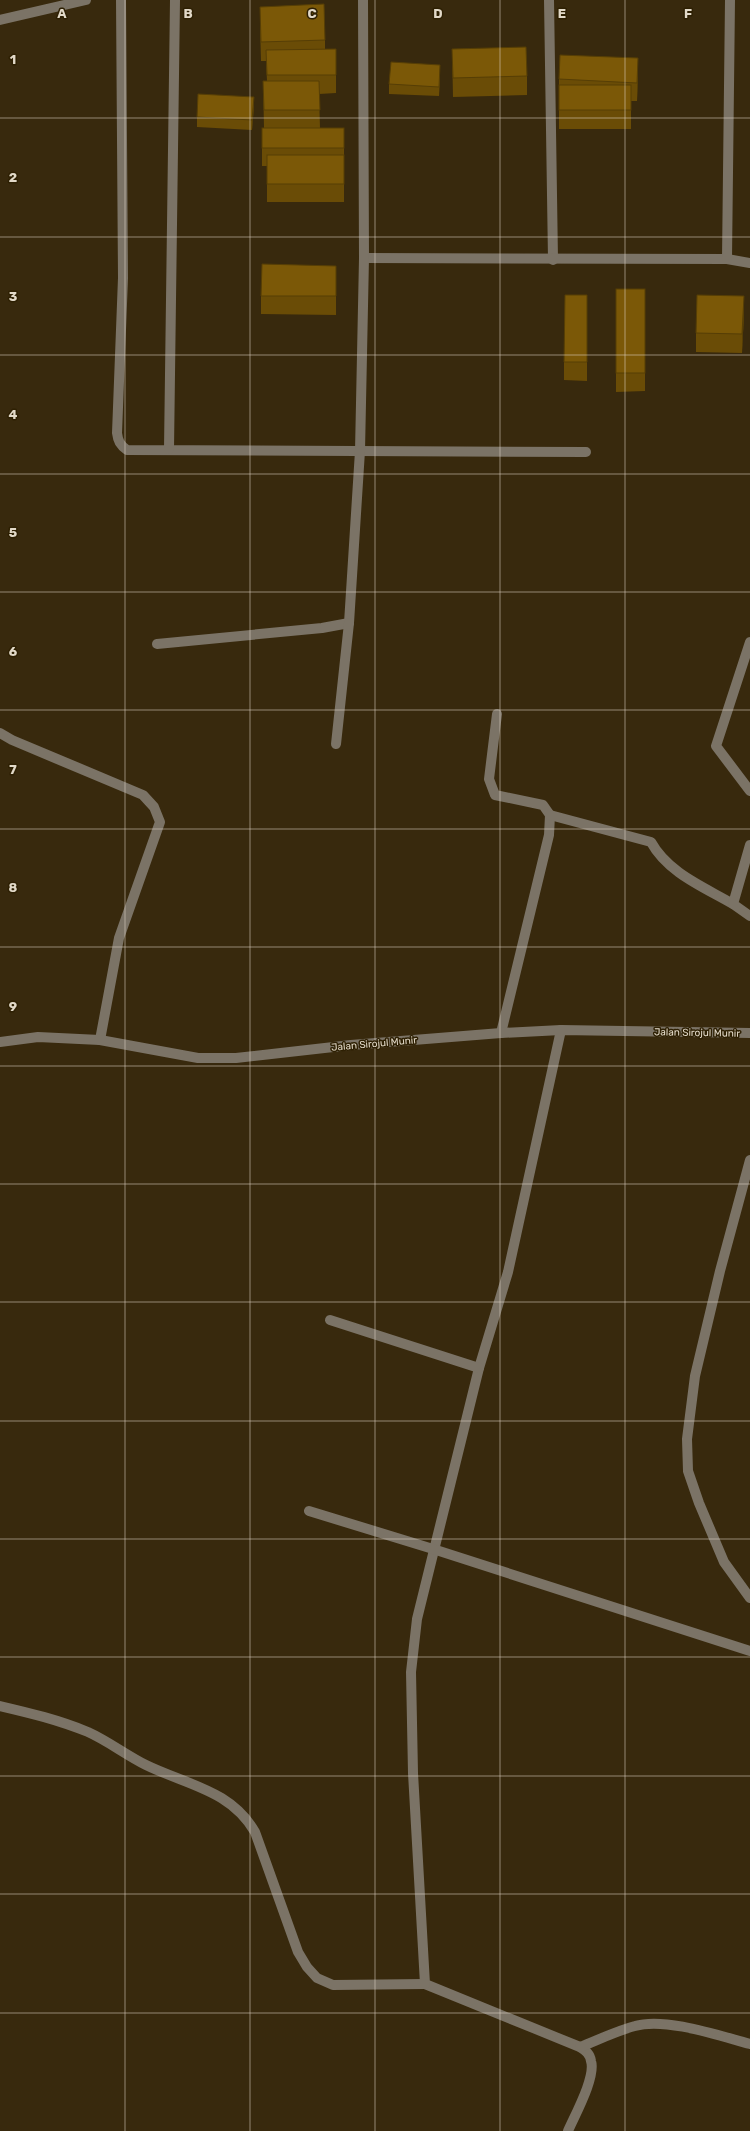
<svg xmlns="http://www.w3.org/2000/svg" width="750" height="2131" font-family="Rubik,sans-serif">
  <rect width="100%" height="100%" fill="#38290d"/>
  <g fill="none" stroke-linecap="round" stroke-linejoin="round">
    <g stroke="#7b7366" stroke-width="10">
      <path d="M121,0L123,278L117,433C118,441 120,445 127,450L586,452"/>
      <path d="M549,0L553,260"/>
      <path d="M0,20L86,0"/>
      <path d="M364,258L727,259L750,263"/>
      <path d="M727,259L730,0"/>
      <path d="M169,449L175,0"/>
      <path d="M750,642L716,746L750,791"/>
      <path d="M157,644L322,628L349,623L360,451L364,258L363,0"/>
      <path d="M497,714L489,779L495,795L543,805L550,815L549,835L501,1033"/>
      <path d="M0,733L12,740L143,795L154,807L160,822L119,938L100,1040"/>
      <path d="M336,744L349,623"/>
      <path d="M550,815L651,842C668,873 704,887 733,904"/>
      <path d="M750,845L733,904L750,916"/>
      <path d="M561,1030L508,1272L479,1368L417,1619L411,1672L413,1773L425,1984L580,2047C586,2051 590,2054 591,2061C596,2077 575,2115 568,2131"/>
      <path d="M0,1042L38,1037L100,1040L198,1058H236L351,1045L501,1033L561,1030L750,1033"/>
      <path d="M750,1160L720,1271L695,1376L687,1439L688,1471L699,1503L724,1562L750,1598"/>
      <path d="M330,1320L479,1368"/>
      <path d="M309,1511L433,1549L750,1651"/>
      <path d="M0,1706C30,1713 59,1720 88,1732C108,1741 126,1755 146,1765C187,1785 231,1790 255,1832L298,1952L307,1967L317,1978L333,1985L425,1984"/>
      <path d="M580,2047C598,2040 616,2031 635,2026C665,2017 720,2036 750,2044"/>
    </g>
  </g>
  <g fill="#6a4c06">
    <path d="M260,7L325,40V49H336V93L319,94L320,128H344V202H267V166H262V128H264L263,81H267L266,61H261L260,25Z"/>
    <path d="M452,49L527,76V95L453,97Z"/>
    <path d="M440,75L439,96L389,94V84Z"/>
    <path d="M638,77L637,101H631V129H559V79Z"/>
    <path d="M254,106L252,130L197,127V117Z"/>
    <path d="M336,266V315L261,314V296Z"/>
    <path d="M616,289H645V391L616,392Z"/>
    <path d="M587,295V381L564,380V362Z"/>
    <path d="M744,314L742,353L696,352V333Z"/>
  </g>
  <g fill="#563e05">
    <path d="M638,58V77L637,101V83Z"/>
    <path d="M440,65V75L439,96V87Z"/>
    <path d="M254,97V106L252,130V120Z"/>
    <path d="M744,296V314L742,353V334Z"/>
  </g>
  <g fill="#7b5807" stroke="#563e05">
    <path d="M324,4L325,40L261,42L260,7Z"/>
    <path d="M526,47L527,76L453,78L452,49Z"/>
    <path d="M336,49V75H267L266,50Z"/>
    <path d="M560,55L638,58L637,83L559,79Z"/>
    <path d="M391,62L440,65L439,87L389,84Z"/>
    <path d="M263,81H319L320,110H264Z"/>
    <rect x="559" y="85" width="72" height="25"/>
    <path d="M198,94L254,97L252,120L197,117Z"/>
    <rect x="262" y="128" width="82" height="20"/>
    <rect x="267" y="155" width="77" height="29"/>
    <path d="M262,264L336,266V296H261Z"/>
    <rect x="616" y="289" width="29" height="84"/>
    <path d="M565,295H587V362H564Z"/>
    <path d="M697,295L744,296L742,334L696,333Z"/>
  </g>
  <path fill="none" stroke="#e2d9c8" stroke-width="1" stroke-opacity="0.55" d="M125,0V2131M250,0V2131M375,0V2131M500,0V2131M625,0V2131M0,118H750M0,237H750M0,355H750M0,474H750M0,592H750M0,710H750M0,829H750M0,947H750M0,1066H750M0,1184H750M0,1302H750M0,1421H750M0,1539H750M0,1657H750M0,1776H750M0,1894H750M0,2013H750"/>
  <g text-anchor="middle" stroke-width="3" stroke-linejoin="round" paint-order="stroke">
    <g font-size="10" fill="#e2d9c8" stroke="#2e2003">
      <text transform="translate(697 1032) rotate(1)" y="4">Jalan Sirojul Munir</text>
      <text transform="translate(374 1043) rotate(-5)" y="4">Jalan Sirojul Munir</text>
    </g>
  </g>
  <g font-size="13" text-anchor="middle" font-weight="bold" fill="#e2d9c8" stroke="#2e2003" stroke-width="3" stroke-linejoin="round" paint-order="stroke">
    <text x="62" y="18">A</text>
    <text x="188" y="18">B</text>
    <text x="312" y="18">C</text>
    <text x="438" y="18">D</text>
    <text x="562" y="18">E</text>
    <text x="688" y="18">F</text>
    <text x="13" y="64">1</text>
    <text x="13" y="182">2</text>
    <text x="13" y="301">3</text>
    <text x="13" y="419">4</text>
    <text x="13" y="537">5</text>
    <text x="13" y="656">6</text>
    <text x="13" y="774">7</text>
    <text x="13" y="892">8</text>
    <text x="13" y="1011">9</text>
  </g>
</svg>
